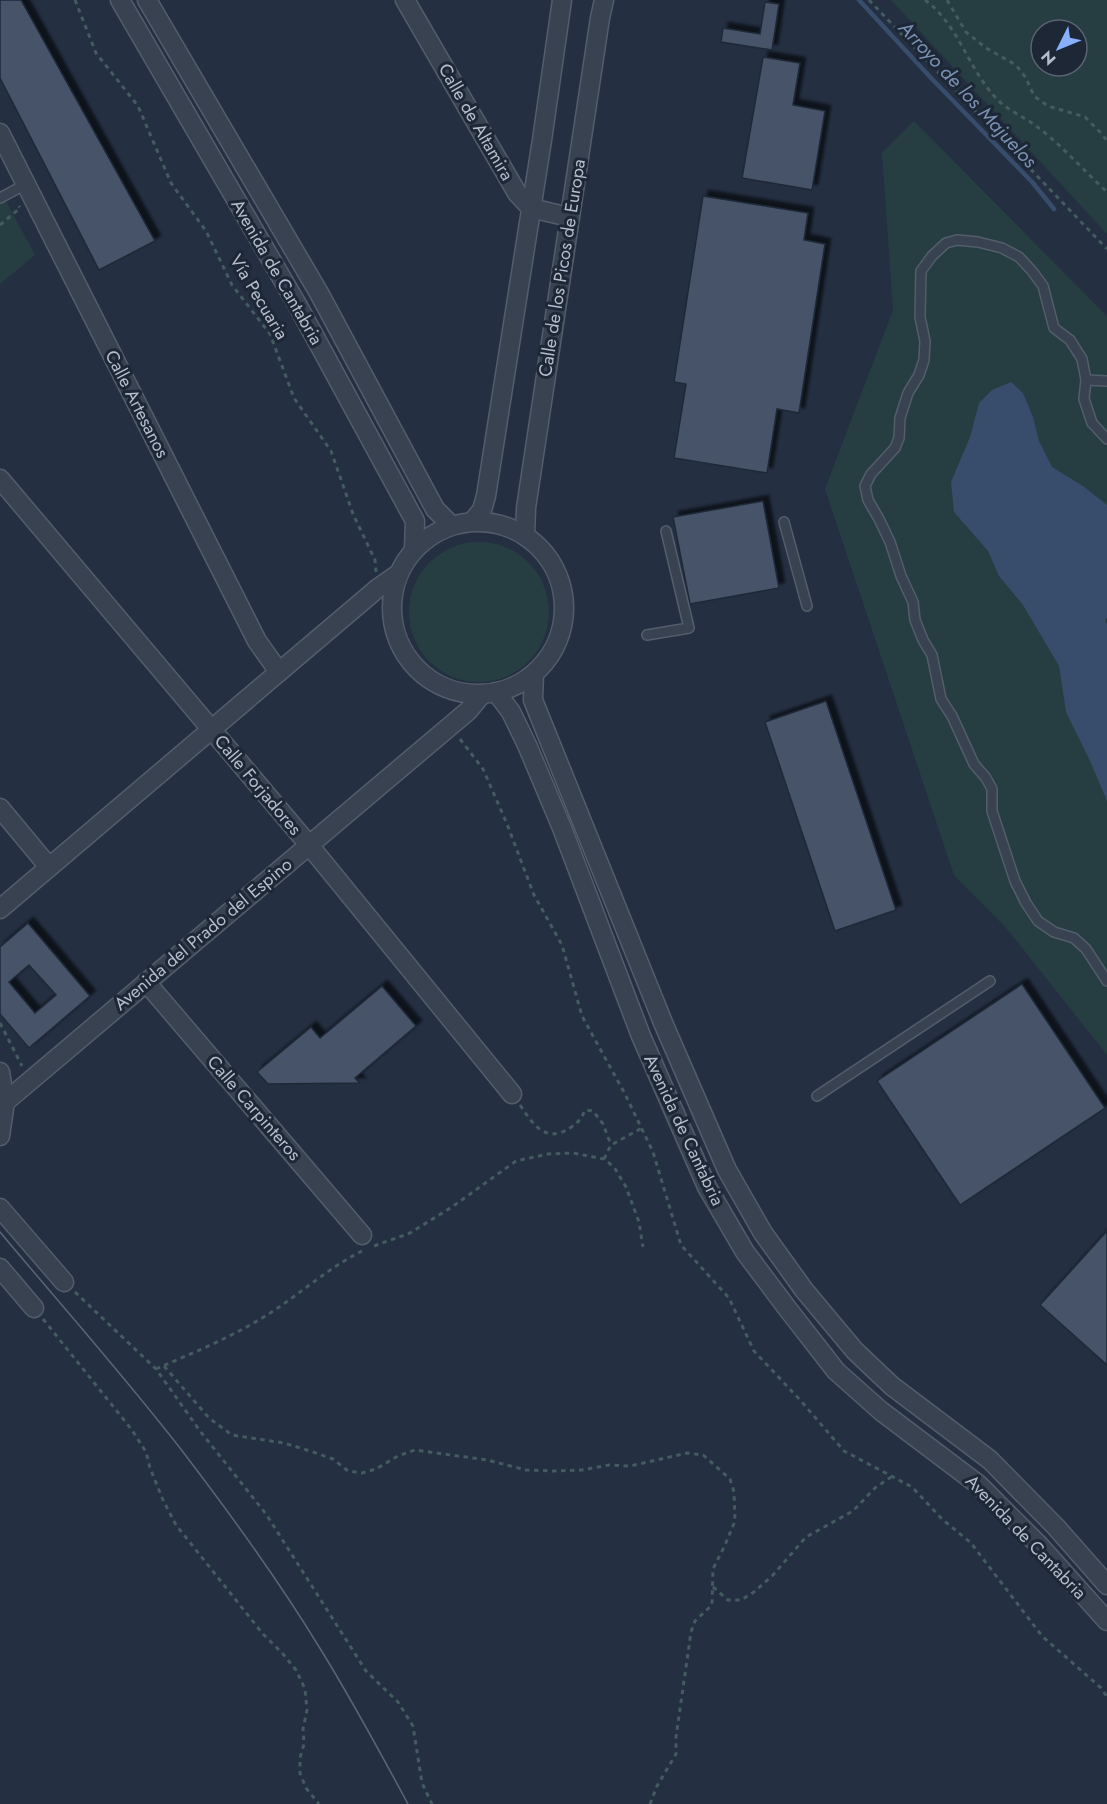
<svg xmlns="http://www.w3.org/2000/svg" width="1107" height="1804" font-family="Jost,sans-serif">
  <defs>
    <filter id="shadow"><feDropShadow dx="5.5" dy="-5.5" stdDeviation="1.5" flood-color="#0009"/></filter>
  </defs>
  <rect width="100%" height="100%" fill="#242f42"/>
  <g fill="#263e42" fill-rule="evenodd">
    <path d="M891,0H1107V234ZM1041,30H1077V66H1041Z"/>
    <path d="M914,121L1107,316V1055L1007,929L954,875L825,489L893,310L882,153Z"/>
    <path d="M0,190L35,255L0,284Z"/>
    <circle cx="479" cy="612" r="70"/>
  </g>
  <path fill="#384c6b" d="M1011,382L1023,393L1033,417L1039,441L1052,467L1083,486L1107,505V618L1105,620L1107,624V801L1090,761L1066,712L1059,666L1023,605L999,576L988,551L954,512L951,482L970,437L979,403L992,390Z"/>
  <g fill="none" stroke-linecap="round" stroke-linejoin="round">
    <path stroke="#384c6b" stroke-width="4.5" d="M859,0L932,79L1033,183L1054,209"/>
  </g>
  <g fill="#475368" stroke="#1f2938" stroke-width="1.5" fill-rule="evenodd" filter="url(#shadow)">
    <path d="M0,0H21L155,241L99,270L0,78Z"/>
    <path d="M765,2L779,4L772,50L721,42L723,28L760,34Z"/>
    <path d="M763,57L800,63L793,105L825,111L812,190L742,178Z"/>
    <path d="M703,196L808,213L804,240L825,244L799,413L777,409L767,473L674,458L686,384L674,382Z"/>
    <path d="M763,501L779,588L690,604L673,517Z"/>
    <path d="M826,701L896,910L835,931L765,722Z"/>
    <path d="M28,923L90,996L29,1048L0,1014V947ZM29,965L56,995L35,1013L9,982Z"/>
    <path d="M1022,984L1105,1108L960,1205L877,1081Z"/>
    <path d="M382,986L416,1026L355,1078L360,1083L268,1084L257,1072L311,1027L320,1038Z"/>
    <path d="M1107,1231V1365L1040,1305Z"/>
  </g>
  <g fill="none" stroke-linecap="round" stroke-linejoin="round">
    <g stroke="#535d6b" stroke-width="12">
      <g id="lane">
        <path d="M0,198L26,184"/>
        <path d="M1086,380L1107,381"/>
        <path d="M1107,439L1092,423L1084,399L1086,380L1082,359L1070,340L1054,328L1043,286L1032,271L1019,257L1002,248L978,242L957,240L946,243L932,256L921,271L920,317L925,341L924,360L919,375L908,393L900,418L899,438L895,448L871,474L865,486L868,500L879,519L890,542L901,576L913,602L915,620L923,640L932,655L941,699L952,716L974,764L986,778L992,789V811L1015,881L1026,903L1038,921L1054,932L1074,938L1086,949L1107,981"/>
        <path d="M784,522L807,606"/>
        <path d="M647,635L689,628L666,531"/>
        <path d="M817,1096L990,981"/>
      </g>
    </g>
    <g stroke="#535d6b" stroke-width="21">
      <g id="street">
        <path d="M120,0L298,306L415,521L414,549"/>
        <path d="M147,0L319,293L435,509L451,525"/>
        <path d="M405,0L517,193L531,208L569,217"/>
        <path d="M0,133L257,641L279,672"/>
        <path d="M0,479L309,845L512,1094"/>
        <path d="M473,521L482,510L486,496L542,140L562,0"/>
        <circle cx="478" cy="608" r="86"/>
        <path d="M525,536L526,508L600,18L604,0"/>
        <path d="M534,674L533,700L664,1025L727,1170L763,1233L804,1290L855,1351L892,1386L990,1460L1056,1527L1107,1585"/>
        <path d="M496,692L511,712L527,745L562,828L641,1036L707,1187L745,1252L787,1308L836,1371L881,1411L979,1485L1039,1545L1107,1621"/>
        <path d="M0,808L49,867"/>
        <path d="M0,909L378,588L398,574"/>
        <path d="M146,982L362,1235"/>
        <path d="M0,1072L5,1102L0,1136"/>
        <path d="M5,1102L468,711L482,694"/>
        <path d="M0,1208L64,1282"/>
        <path d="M0,1268L34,1308"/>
      </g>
    </g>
    <g stroke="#445b5f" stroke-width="3" stroke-dasharray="4.5 4.5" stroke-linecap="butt">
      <path d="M75,0L96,53L138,106L171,183L206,231L232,285L270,334L294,398L331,451L353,514L375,560L376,572"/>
      <path d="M869,0L1107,249"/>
      <path d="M925,0C958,24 968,68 995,97C1006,110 1023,116 1036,126C1061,144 1084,171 1107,192"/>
      <path d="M947,0L966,32L986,48L1016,65L1026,78L1034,96L1048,106L1085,117L1101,133L1107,141"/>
      <path d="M0,225L20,208L19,206"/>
      <path d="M460,739L483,769L507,824L534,895L562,945L582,1016L625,1094L653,1152L681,1245L729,1298L754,1351L801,1401L844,1451L912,1487L942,1519L971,1543L1042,1636L1101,1688L1107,1697"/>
      <path d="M0,1023L22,1066"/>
      <path d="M520,1105C533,1124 545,1144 570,1128C578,1122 581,1120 585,1110L593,1111L603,1124L611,1145"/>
      <path d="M604,1159L611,1145L642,1128"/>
      <path d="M374,1246L410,1233L452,1207L516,1161L548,1154L573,1153L604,1159L614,1167L626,1187L639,1222L643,1247"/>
      <path d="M75,1292L156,1369L200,1431L266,1514L366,1671L398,1702L413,1726L422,1783L432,1804"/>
      <path d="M43,1319L132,1430L146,1452L150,1468L163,1500L176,1525L263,1634L283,1654L296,1670L305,1689L307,1710L303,1729L304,1744L300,1758V1773L306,1788L319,1804"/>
      <path d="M164,1366L209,1418L232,1435L284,1443L310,1451L333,1459L348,1471L362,1473L376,1469L398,1456L415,1450L487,1460L526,1470L554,1471L582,1470L609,1465L630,1466L687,1453L703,1455L730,1479L734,1492L735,1521L725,1545L713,1569L712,1605L695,1621L691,1632L676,1737V1754L657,1786L650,1804"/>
      <path d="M156,1369C190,1354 225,1340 257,1321C294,1300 324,1270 362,1251"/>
      <path d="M713,1587L728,1600H741L754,1592L773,1575L806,1537L853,1511L875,1488L891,1477"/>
    </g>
    <use href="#lane" stroke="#384251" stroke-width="9"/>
    <use href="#street" stroke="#384251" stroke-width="18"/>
    <path stroke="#5a6578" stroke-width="1.5" d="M0,1232C61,1305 125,1377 183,1452C232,1516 279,1581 321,1650C352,1700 380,1752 408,1804"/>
  </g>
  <g text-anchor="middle" stroke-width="6" stroke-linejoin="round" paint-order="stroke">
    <g font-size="18" fill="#b5bdcb" stroke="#1d2736">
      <text transform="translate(476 122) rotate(60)" y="6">Calle de Altamira</text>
      <text transform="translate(562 268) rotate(-81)" y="6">Calle de los Picos de Europa</text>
      <text transform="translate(277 272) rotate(60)" y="6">Avenida de Cantabria</text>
      <text transform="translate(259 297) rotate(59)" y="6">Vía Pecuaria</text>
      <text transform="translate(137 404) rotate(63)" y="6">Calle Artesanos</text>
      <text transform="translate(258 785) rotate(50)" y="6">Calle Forjadores</text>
      <text transform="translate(203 934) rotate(-40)" y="6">Avenida del Prado del Espino</text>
      <text transform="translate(254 1108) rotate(49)" y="6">Calle Carpinteros</text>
      <text transform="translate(684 1130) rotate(65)" y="6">Avenida de Cantabria</text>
      <text transform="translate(1026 1537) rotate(46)" y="6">Avenida de Cantabria</text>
    </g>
    <g font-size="20" font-style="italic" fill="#7b91b4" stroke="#1d2736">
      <text transform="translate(968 94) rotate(47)" y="7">Arroyo de los Majuelos</text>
    </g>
  </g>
  <g transform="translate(1059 48) rotate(227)"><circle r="28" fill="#1d2736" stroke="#5a6372" stroke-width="1.5"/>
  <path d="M0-4.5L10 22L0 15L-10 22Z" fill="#87b1fe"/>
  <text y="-9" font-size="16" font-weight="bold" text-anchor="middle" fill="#b5bdcb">N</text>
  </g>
</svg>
